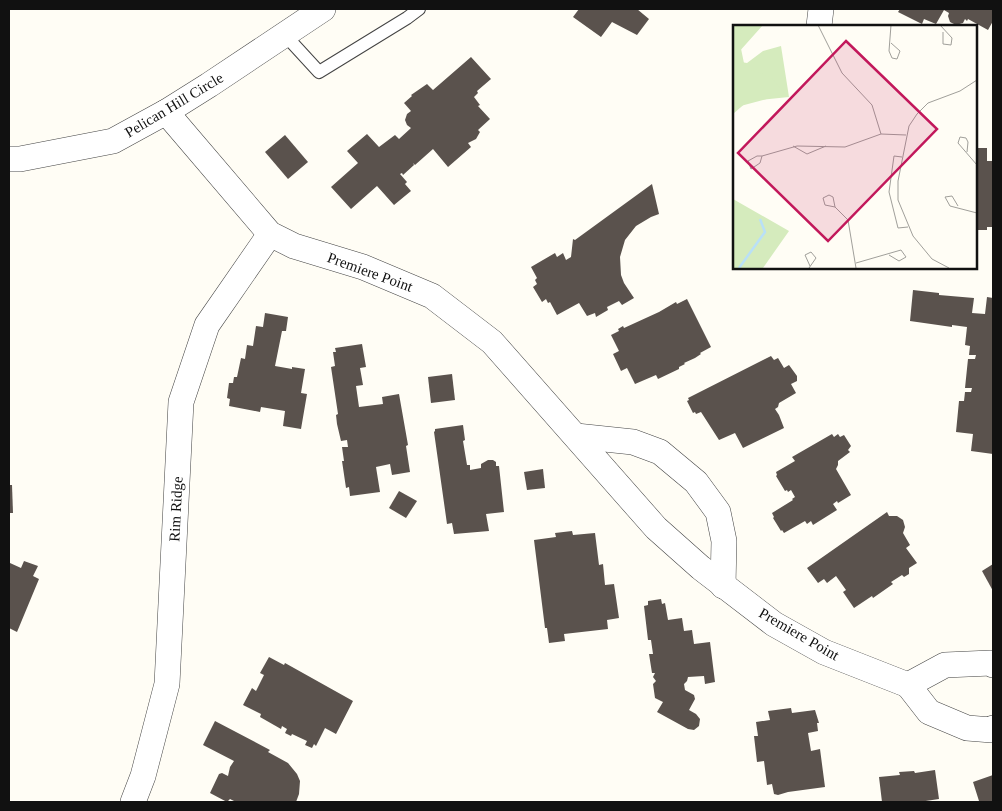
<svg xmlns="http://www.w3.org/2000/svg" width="1002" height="811" font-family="Georgia,serif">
  <rect width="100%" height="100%" fill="#fffdf5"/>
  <g fill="#5a524d">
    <path d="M579,9H637L649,19L637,35L612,22L601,37L573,17Z"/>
    <path d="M900,9H993V21L988,30L968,19L967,21L965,19L963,23L956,25L950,22L948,16L949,13L944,10L936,24L924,19L922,24L898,12Z"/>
    <path d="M471,57L491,79L477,91L478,93L474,97L480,105L478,106L490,119L478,130L480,132L476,139L468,143L471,147L448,167L433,149L415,165L413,163L414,165L403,175L402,173L400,174L407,182L405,184L411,191L394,205L377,186L351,209L331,187L358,163L347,151L367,134L379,147L395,135L399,139L411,128L407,125L405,120L407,114L411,111L404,103L412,96L411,95L427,84L433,90Z"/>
    <path d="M285,135L308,162L288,179L265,152Z"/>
    <path d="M976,148H987V161H993V227H987V230H976Z"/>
    <path d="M652,184L659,214L651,217L636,226L625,240L620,257L621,275L624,283L634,298L622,305L619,301L607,307L608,310L596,317L595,313L587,316L579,303L557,315L550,302L548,303L546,299L542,302L533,287L537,284L535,280L537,278L531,267L555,253L557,257L563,253L566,260L571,257L573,239L575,240Z"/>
    <path d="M913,290L939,293V295L974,298L972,313L985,314L987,297L993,298V454L971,451L973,434L956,432L959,401H964L965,392H971L972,388H965L968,359H975L976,355H969L970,346L965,345L967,327L952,325V327L910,321Z"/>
    <path d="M687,299L711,347L700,353L701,354L695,358L684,363L685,364L679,367V369L658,379L656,375L635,384L627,368L621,371L613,354L619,351L611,335L619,331L618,329L623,326L624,328L659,312L676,302L677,304Z"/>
    <path d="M265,313L288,317L286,331H282L275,366L292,369V367L305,369L301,393L307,394L301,429L283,426L285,411L261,407L260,412L229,406L230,399L227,398L229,383H233L234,377H237L241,358L245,359L247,345L253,346L256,326L263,327Z"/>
    <path d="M362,344L366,367L360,368L363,385L356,386L359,407L383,404L382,397L399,394L408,445L406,446L410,472L392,475L390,464L376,467L380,492L350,496L349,487L346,488L342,461H344L342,447H348L347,440L341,441L337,424L336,415L338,414L331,367L335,366L333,352H336L335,348Z"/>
    <path d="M771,356L774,360L778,358L784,368L789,365L797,376V381L791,384L796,393L779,403L778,407L775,409L779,415L784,428L743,448L735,433L719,440L701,412L696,414L695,412L693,413L687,401L689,400L688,398Z"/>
    <path d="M452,374L455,400L431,403L428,377Z"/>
    <path d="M463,425L465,440L463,441L467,465H470V470L481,468V464L488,460H493L496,462V466H499L504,512L486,514L489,531L454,534L452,523L447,524L434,432L435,431V429Z"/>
    <path d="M832,434L834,437L838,434L840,437L844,435L851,446L848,450L850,452L838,461V465L836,469L851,495L838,503L837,501L833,504L837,510L813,525L811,521L807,524L805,521L784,533L782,530L781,531L773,518L774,517L772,513L793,500L792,499L795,497L791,490L788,492L787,490L785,491L776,476L777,475L776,472L795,461L792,457Z"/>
    <path d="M543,469L545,488L527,490L524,472Z"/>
    <path d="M9,485H12L13,513H9Z"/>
    <path d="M399,491L417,501L406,518L389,508Z"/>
    <path d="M887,512L889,516H897L903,520L905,527L903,533L910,545L906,548L917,563L909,568V574L904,577L902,575L891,582L893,584L873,598L872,596L854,608L843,592L846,590L836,576L827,583L824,579L818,583L807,568Z"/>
    <path d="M572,531L573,535L595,533L599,565L603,564L605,585L614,584L619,618L607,620L608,629L564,634L565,641L549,643L547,628H545L534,540L556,537L555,533Z"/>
    <path d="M24,561L38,566L33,576L39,579L17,632L9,628V567L10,563L21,568Z"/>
    <path d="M993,564V591L982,571Z"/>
    <path d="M661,599L662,604L665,603L668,620L682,618L684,631L692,630L694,644L710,642L715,682L705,684L704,676L688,677L687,681L684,684L685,690L694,695L695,699L689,710L696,714L700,719L699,726L694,730L688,729L657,712L663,702L655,698L653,684L656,681L653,677L655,673H652L649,654H653L651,640H648L644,606L648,605V601Z"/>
    <path d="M269,657L284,665L285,663L353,701L336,734L325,728L316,746L314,744L312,748L305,745L307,741L292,734L291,736L285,733L287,729L282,726L281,729L260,717L261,714L243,705L252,688L256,691L264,675L260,673Z"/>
    <path d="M791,708L792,713L815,710L819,723H817L818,731L808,733L811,751L820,749L825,787L788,792L778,795L774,794L772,784L767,785L764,761L757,762L754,736H758L756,722L770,720L768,711Z"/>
    <path d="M215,721L270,750L268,752L288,763L297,774L300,781L299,794L296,802H236L230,799L227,802L210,793L219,774L222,773L228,776L230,767L234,761L203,745Z"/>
    <path d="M935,770L939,799L919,802H882L879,777L900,775L899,772L914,771L915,773Z"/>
    <path d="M993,775V802H975L979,801L973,782Z"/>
  </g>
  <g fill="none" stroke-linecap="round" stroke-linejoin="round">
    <g stroke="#444" stroke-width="14">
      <path id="service" d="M285,35L319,72L407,18L419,9"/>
    </g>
    <g stroke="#444" stroke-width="26">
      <g id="minor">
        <path d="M819,26L821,9"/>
        <path d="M166,112L270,234L294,246L363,267L432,296L492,342L656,528L701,568L774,624L824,652L908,685"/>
        <path d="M9,159H20L113,141L166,112L209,85L323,9"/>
        <path d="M576,436L633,442L660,452L696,482L718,512L724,541L723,586"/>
        <path d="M993,665L991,663L945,665L908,685L929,712L967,728L992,730L993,728"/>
        <path d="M133,802L143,776L167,684L181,402L207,325L270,234"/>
      </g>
    </g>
    <use href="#service" stroke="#fff" stroke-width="12"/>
    <use href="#minor" stroke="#fff" stroke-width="25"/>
  </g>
  <g text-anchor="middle" stroke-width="5" stroke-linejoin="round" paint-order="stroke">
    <g font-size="15" fill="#111" stroke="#fff">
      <text transform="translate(174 105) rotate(-31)" y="5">Pelican Hill Circle</text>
      <text transform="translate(370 272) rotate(20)" y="5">Premiere Point</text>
      <text transform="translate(176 509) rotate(-87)" y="5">Rim Ridge</text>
      <text transform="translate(799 634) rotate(30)" y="5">Premiere Point</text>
    </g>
  </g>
  <g transform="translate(733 25)">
    <rect width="244" height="244" fill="#fffdf5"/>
    <path d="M0,0H30L5,28L8,37L14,38L30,26L48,21L56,72L15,76L0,89ZM0,174L56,206L30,243H0Z" fill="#d5ebbd"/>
    <path d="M0,0H11L6,14L12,43L38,52L52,69L0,83Z" fill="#d5ebbd"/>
    <path fill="none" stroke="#b9e0f7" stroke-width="2.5" d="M6,243L32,207L27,194"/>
    <path fill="none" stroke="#a09f9a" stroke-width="1" d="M85,0L109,48L139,80L148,109M207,0L219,13L218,20L210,19V7M158,18L167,26L164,34L159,33L156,26L158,0M60,121L74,129L93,121M234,127L235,117L233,113L227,112L225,118L244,140M24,131H29L27,138L18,144L15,136ZM29,131L64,121L112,122L148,109L173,110M169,132L161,131L156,167L165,203L175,202M225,181L219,171L212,172L217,181L244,188M102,182L92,180L90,173L96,170L100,172L102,182L115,195L123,243M123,238L168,225L173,232L166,236L156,230M76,243L83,233L78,227L72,230L77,241M216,243L199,234L180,211L165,175V156L176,101L184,89L195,78L227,66L244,55"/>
    <path fill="#c2185b" fill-opacity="0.15" stroke="#c2185b" stroke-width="2.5" d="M113,16L204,104L95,216L5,128Z"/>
    <rect width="244" height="244" fill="none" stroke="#111" stroke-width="2.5"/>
  </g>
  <rect width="1002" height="811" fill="none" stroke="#111111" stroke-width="20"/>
</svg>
